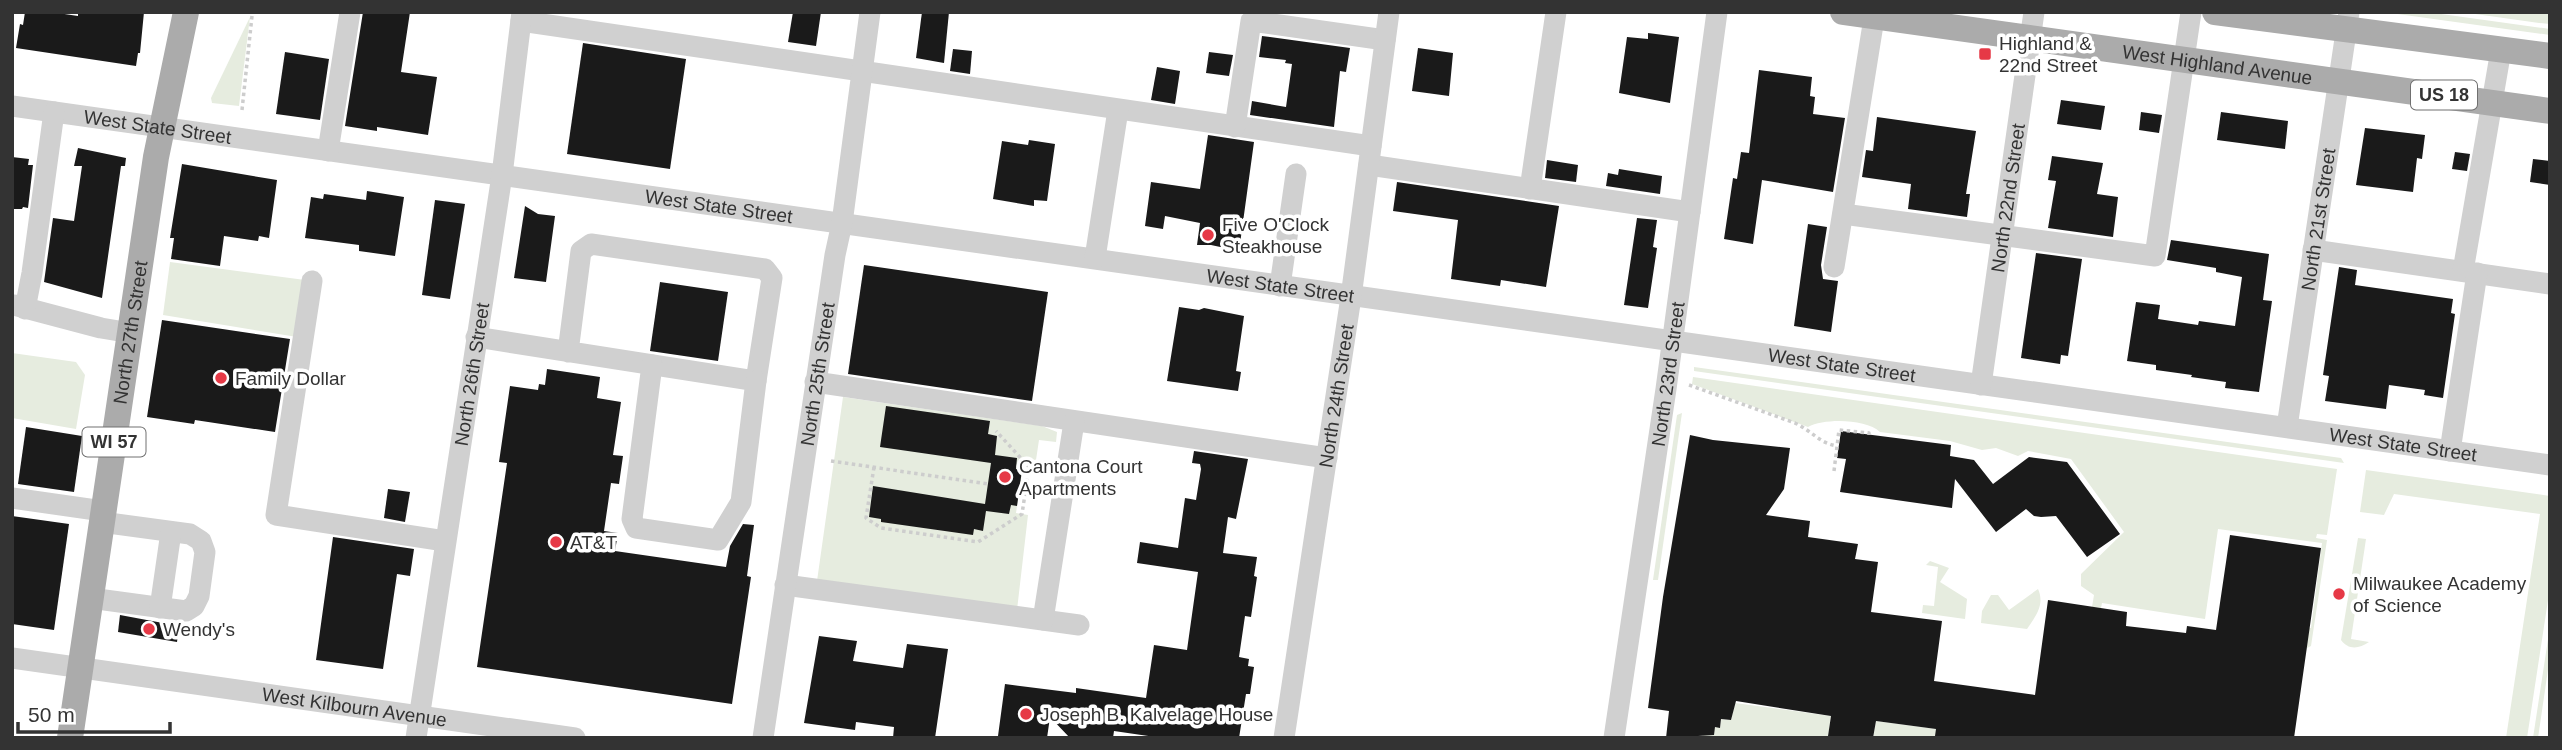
<svg xmlns="http://www.w3.org/2000/svg" width="2562" height="750" font-family="Helvetica,sans-serif">
  <rect width="100%" height="100%" fill="#fff"/>
  <g fill="#e6ecdf">
    <path d="M2383,12H2427L2550,29V35Z"/>
    <path d="M2461,12H2550V24L2539,23Z"/>
    <path d="M250,17L239,106L212,103L211,98Z"/>
    <path d="M170,262L305,280L297,337L163,315Z"/>
    <path d="M12,353L76,362L85,375L76,429L12,418Z"/>
    <path d="M1694,367L2341,458L2344,463L1694,371Z"/>
    <path d="M1693,377L2337,469L2327,535L2317,534L2316,538L2327,540L2311,646L2307,648L2306,651L2302,650L2305,628H2311L2322,543L2218,529L2205,619L2102,603L2101,608L2092,607L2094,595L2081,586V574L2124,532L2071,459L2028,451L2018,456L1996,448L1982,450L1950,441L1880,432C1866,419 1825,418 1808,427L1692,384Z"/>
    <path d="M843,397L1042,426L1057,432L1056,442L1039,440L1036,460L1024,459L1016,513L1028,515L1017,610L817,581Z"/>
    <path d="M1682,413L1658,580H1653L1677,415Z"/>
    <path d="M2366,470L2550,496V587L2527,738H2506L2540,514L2394,494L2384,515L2360,512Z"/>
    <path d="M2358,538L2366,539L2351,639L2369,642C2359,649 2348,650 2341,640Z"/>
    <path d="M1930,561L1949,568L1940,582L1967,599L1965,619L1922,613L1923,605L1934,606L1938,567L1926,565Z"/>
    <path d="M2038,589C2045,604 2036,616 2027,629L1981,623L1982,611L1991,595H1998L2009,610Z"/>
    <path d="M2550,626V656L2538,738H2533Z"/>
    <path d="M1735,703L1831,716L1828,736L1703,738V734L1713,735L1715,727H1720L1721,719L1731,720Z"/>
    <path d="M1876,721L1936,729L1950,738H1873Z"/>
  </g>
  <g fill="#1a1a1a">
    <path d="M25,12H51L78,16V12H144L140,53H138L136,66L16,48L20,24L23,25Z"/>
    <path d="M363,12H410L401,72L437,77L428,135L377,127V131L345,126Z"/>
    <path d="M793,12H821L816,46L788,42Z"/>
    <path d="M922,12H949L944,63L916,58Z"/>
    <path d="M1648,33L1679,37L1670,103L1619,93L1627,37L1648,39Z"/>
    <path d="M1262,36L1350,48L1346,72L1340,71L1334,127L1250,115L1252,101L1286,107L1292,64L1285,63L1286,60L1259,57Z"/>
    <path d="M583,43L686,59L670,169L567,154Z"/>
    <path d="M1418,48L1453,53L1449,96L1412,91Z"/>
    <path d="M953,49L972,51L970,74L950,71Z"/>
    <path d="M285,52L329,59L320,120L276,114Z"/>
    <path d="M1209,52L1233,55L1229,76L1206,73Z"/>
    <path d="M1157,67L1180,71L1175,104L1151,100Z"/>
    <path d="M1759,70L1812,77L1810,96L1815,97L1813,114L1845,118L1833,192L1762,180L1753,244L1724,239L1733,178L1737,179L1741,152L1749,153Z"/>
    <path d="M2061,100L2105,106L2101,130L2057,124Z"/>
    <path d="M2141,112L2162,115L2159,133L2139,130Z"/>
    <path d="M2221,112L2288,121L2285,149L2217,140Z"/>
    <path d="M1877,117L1976,131L1966,194H1970L1967,217L1908,209L1911,184L1862,177L1866,150L1873,151Z"/>
    <path d="M2365,128L2425,135L2422,159L2417,158L2413,192L2356,185Z"/>
    <path d="M1208,135L1254,142L1239,251L1211,245H1197L1200,223L1165,216L1163,229L1145,226L1151,182L1200,189Z"/>
    <path d="M1029,140L1055,144L1047,201L1034,200V206L993,199L1002,141L1028,145Z"/>
    <path d="M78,148L126,158L125,166H121L102,298L44,282L53,218L74,221L82,166H74Z"/>
    <path d="M2455,152L2470,154L2467,171L2452,169Z"/>
    <path d="M2052,156L2103,163L2097,194L2118,197L2113,237L2048,228L2056,181L2048,180Z"/>
    <path d="M12,157L29,159L28,165H33L28,208L23,207L22,209H12Z"/>
    <path d="M2533,159L2550,161V185L2530,182Z"/>
    <path d="M1547,160L1578,165L1576,182L1545,178Z"/>
    <path d="M182,164L277,180L269,238L259,236L258,241L224,236L220,266L171,259L174,238H170Z"/>
    <path d="M1619,169L1662,176L1660,194L1606,186L1608,173L1618,175Z"/>
    <path d="M1397,182L1559,206L1546,287L1501,280L1500,286L1451,279L1458,220L1393,211Z"/>
    <path d="M367,191L404,197L395,256L359,251V245L305,238L311,197L323,199L324,194L366,200Z"/>
    <path d="M435,200L465,204L450,299L422,295Z"/>
    <path d="M525,206L538,214L555,216L546,282L514,278Z"/>
    <path d="M1637,218L1657,220L1653,247L1657,248L1648,308L1624,305Z"/>
    <path d="M1808,224L1827,227L1821,265L1823,279L1838,281L1831,332L1794,326Z"/>
    <path d="M2171,240L2269,254L2263,300L2272,301L2259,392L2225,388L2226,382L2191,377L2192,375L2156,370V365L2127,361L2136,302L2160,305L2158,319L2198,325L2199,321L2235,326L2242,277L2216,272V268L2167,260Z"/>
    <path d="M2036,253L2082,259L2068,356L2061,355L2060,364L2021,358Z"/>
    <path d="M864,265L1048,292L1032,401L848,374Z"/>
    <path d="M2339,267L2357,270L2355,285L2453,299L2451,313L2455,314L2443,398L2424,395L2425,390L2389,385L2386,409L2325,401L2329,376L2323,375Z"/>
    <path d="M660,282L728,292L718,361L650,351Z"/>
    <path d="M1179,307L1199,310L1204,308L1244,316L1236,371L1241,372L1238,391L1167,381Z"/>
    <path d="M162,320L290,339L275,432L195,420L194,424L147,417Z"/>
    <path d="M547,369L600,377L597,398L621,402L613,455L623,456L619,484L611,483L604,531L618,533L615,551L726,567L730,546L743,524L754,525L747,576L751,577L732,704L477,667L507,463L499,462L510,386L538,390L539,384L545,385Z"/>
    <path d="M886,406L990,421L988,434L997,436L995,455L1017,458L1016,469L1022,470L1017,506L1011,505L1009,514L986,511L983,531L974,529L973,535L881,522V519L869,517L873,486L985,504L991,463L880,447Z"/>
    <path d="M26,427L82,436L74,492L18,484Z"/>
    <path d="M1841,431L1951,445L1950,456L1974,460L1993,484L2029,457L2067,462L2120,534L2087,557L2056,516L2041,517L2034,516L2026,509L1996,532L1955,479L1952,508L1840,492L1846,459L1837,458Z"/>
    <path d="M1690,435L1713,440L1790,448L1784,489L1766,515L1810,521L1808,537L1858,544L1855,559L1878,562L1871,612L1942,621L1934,681L2035,695L2048,600L2127,612L2126,626L2186,633L2187,626L2216,630L2230,535L2321,548L2294,738H1950L1935,736L1936,729L1876,721L1873,738H1841L1828,736L1831,716L1736,701L1731,720L1721,719L1720,728L1715,727L1714,735L1666,738L1669,711L1648,708L1663,597Z"/>
    <path d="M1194,451L1248,459L1236,519L1228,517L1223,553L1257,557L1254,576L1257,577L1251,617L1245,616L1239,657L1249,659L1248,666L1254,667L1250,694H1246L1239,738H1162L1114,731L1113,738H1070L1050,717L1047,738L998,736L1005,684L1076,693V688L1146,698L1154,645L1187,650L1198,572L1137,563L1140,542L1178,548L1185,498L1196,500L1201,469L1200,464L1192,463Z"/>
    <path d="M388,489L410,492L405,522L384,518Z"/>
    <path d="M12,516L69,524L54,630L12,624Z"/>
    <path d="M333,537L414,549L410,576L397,574L383,669L316,660Z"/>
    <path d="M120,615L179,626L177,642L118,632Z"/>
    <path d="M819,636L857,641L853,661L903,668L907,644L948,649L935,738H893L894,727L856,722L855,730L804,723Z"/>
  </g>
  <g fill="none" stroke-linecap="round" stroke-linejoin="round">
    <g stroke="#cdcdcd" stroke-width="3.5" stroke-dasharray="3.5 3.5" stroke-linecap="butt">
      <path d="M242,110L252,16"/>
      <path d="M1689,385L1795,423C1812,431 1819,443 1837,446"/>
      <path d="M831,461L988,484"/>
      <path d="M874,467L866,518L881,528L978,542L1022,514L1029,467L996,431"/>
      <path d="M1834,471L1839,430L1869,433V435"/>
    </g>
    <g stroke="#d0d0d0" stroke-width="21">
      <path d="M521,21L1371,146"/>
      <path id="s1" d="M12,106L2550,465"/>
      <path d="M1235,127L1251,21L1385,40"/>
      <path d="M328,151L350,12"/>
      <path d="M1369,165L1690,212"/>
      <path d="M1530,189L1556,12"/>
      <path d="M1843,214L2155,256L2191,12"/>
      <path d="M2313,250L2550,284"/>
      <path d="M1095,258L1118,110"/>
      <path d="M1834,267L1875,12"/>
      <path d="M2463,271L2501,50"/>
      <path d="M312,281L276,515L445,541"/>
      <path d="M1280,286L1296,174"/>
      <path d="M14,305L101,328L131,333"/>
      <path d="M25,309L32,273L54,112"/>
      <path d="M476,337C570,352 663,367 756,381L772,278L765,269L591,244L581,251L568,352"/>
      <path d="M652,365L632,519L636,528L718,540L741,502L756,381"/>
      <path d="M815,382L1327,458"/>
      <path id="s2" d="M1981,385L2034,12"/>
      <path id="s3" d="M2287,427L2349,12"/>
      <path d="M2450,451L2477,273"/>
      <path d="M12,498L103,511"/>
      <path d="M785,585L1079,625"/>
      <path d="M90,598L186,611L194,606L199,596L205,552L201,541L190,534L101,522"/>
      <path d="M160,608L171,532"/>
      <path d="M1043,620L1074,422"/>
      <path id="s4" d="M12,658L575,738"/>
      <path id="s5" d="M416,738L502,175L522,12"/>
      <path id="s6" d="M763,738L835,255L842,223L870,12"/>
      <path id="s7" d="M1284,738L1351,297L1389,12"/>
      <path id="s8" d="M1614,738L1666,389L1717,12"/>
    </g>
    <g stroke="#ababab" stroke-width="26">
      <path id="s9" d="M1843,12L2550,111"/>
      <path d="M2215,12L2550,56"/>
      <path id="s10" d="M70,738L156,157L186,12"/>
    </g>
  </g>
  <g fill="#e63946" stroke="#fff" stroke-width="2.5">
    <rect x="1978" y="47" width="14" height="14" rx="3.5"/>
    <circle cx="1208" cy="235" r="7"/>
    <circle cx="221" cy="378" r="7"/>
    <circle cx="1005" cy="477" r="7"/>
    <circle cx="556" cy="542" r="7"/>
    <circle cx="2339" cy="594" r="7"/>
    <circle cx="149" cy="629" r="7"/>
    <circle cx="1026" cy="714" r="7"/>
  </g>
  <g text-anchor="middle" stroke-width="7" stroke-linejoin="round" paint-order="stroke">
    <g fill="#fff" stroke="#707070" stroke-width="2">
      <rect x="2411" y="80.5" width="66" height="29" rx="5"/>
      <rect x="82.5" y="427.5" width="63" height="29" rx="5"/>
    </g>
    <g font-size="18" font-weight="bold" fill="#333">
      <text x="2444" y="101">US 18</text>
      <text x="114" y="448">WI 57</text>
    </g>
    <g font-size="19" fill="#333" stroke="#fff" text-anchor="start">
      <text x="1999" y="50">Highland &amp;<tspan x="1999" dy="22">22nd Street</tspan></text>
      <text x="1222" y="231">Five O'Clock<tspan x="1222" dy="22">Steakhouse</tspan></text>
      <text x="235" y="385">Family Dollar</text>
      <text x="1019" y="473">Cantona Court<tspan x="1019" dy="22">Apartments</tspan></text>
      <text x="570" y="549">AT&amp;T</text>
      <text x="2353" y="590">Milwaukee Academy<tspan x="2353" dy="22">of Science</tspan></text>
      <text x="163" y="636">Wendy's</text>
      <text x="1040" y="721">Joseph B. Kalvelage House</text>
    </g>
    <g font-size="19" fill="#333" stroke="#fff">
      <text dy="7" stroke="none"><textPath href="#s9" startOffset="378">West Highland Avenue</textPath></text>
      <text dy="7" stroke="none"><textPath href="#s1" startOffset="147">West State Street</textPath></text>
      <text dy="7" stroke="none"><textPath href="#s2" startOffset="189">North 22nd Street</textPath></text>
      <text dy="7" stroke="none"><textPath href="#s1" startOffset="714">West State Street</textPath></text>
      <text dy="7" stroke="none"><textPath href="#s3" startOffset="210">North 21st Street</textPath></text>
      <text dy="7" stroke="none"><textPath href="#s1" startOffset="1281">West State Street</textPath></text>
      <text dy="7" stroke="none"><textPath href="#s10" startOffset="410">North 27th Street</textPath></text>
      <text dy="7" stroke="none"><textPath href="#s1" startOffset="1848">West State Street</textPath></text>
      <text dy="7" stroke="none"><textPath href="#s5" startOffset="368">North 26th Street</textPath></text>
      <text dy="7" stroke="none"><textPath href="#s6" startOffset="368">North 25th Street</textPath></text>
      <text dy="7" stroke="none"><textPath href="#s8" startOffset="368">North 23rd Street</textPath></text>
      <text dy="7" stroke="none"><textPath href="#s7" startOffset="346">North 24th Street</textPath></text>
      <text dy="7" stroke="none"><textPath href="#s1" startOffset="2415">West State Street</textPath></text>
      <text dy="7" stroke="none"><textPath href="#s4" startOffset="346">West Kilbourn Avenue</textPath></text>
    </g>
  </g>
  <rect width="2562" height="750" fill="none" stroke="#333333" stroke-width="28"/>
  <path d="M18 722v10h152v-10" fill="none" stroke="#333333" stroke-width="3.5"/>
  <text x="28" y="722" font-size="21" fill="#333333" stroke="#ffffff" stroke-width="5" paint-order="stroke">50 m</text>
</svg>
